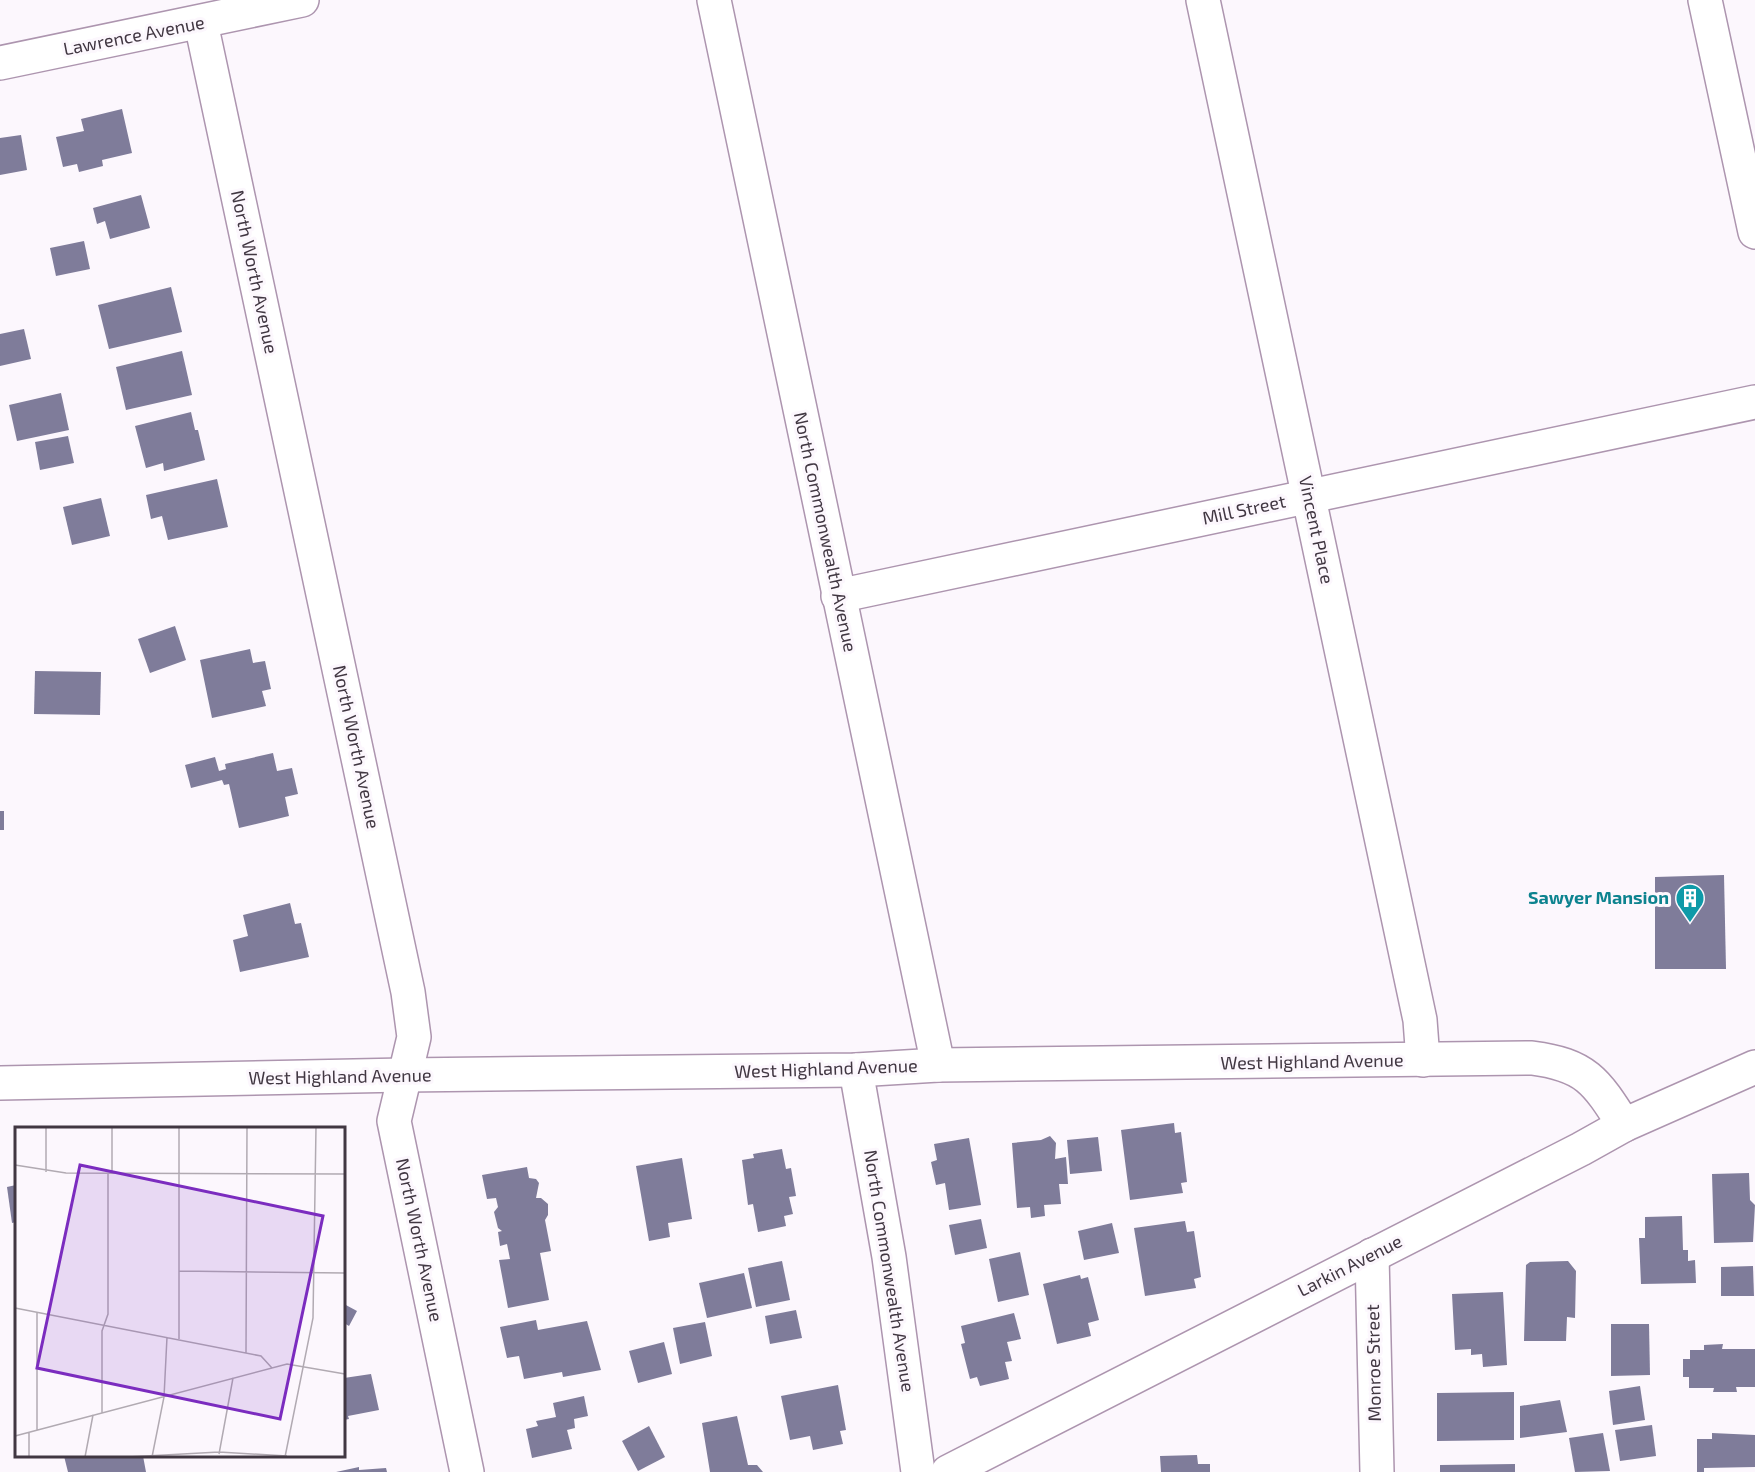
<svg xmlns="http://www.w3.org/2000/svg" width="1755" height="1472" font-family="'Exo 2',sans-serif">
  <rect width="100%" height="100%" fill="#fcf7fd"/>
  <g fill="#7f7c9a">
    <path d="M122,109L132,153L102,160L103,166L79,172L77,164L63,167L56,137L84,131L81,119Z"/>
    <path d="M21,135L27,170L0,175V138Z"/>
    <path d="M141,195L150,228L110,239L105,221L97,224L93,208Z"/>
    <path d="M84,241L90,269L56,276L50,248Z"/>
    <path d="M171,287L182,332L109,349L98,305Z"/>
    <path d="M24,329L31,359L0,366V334Z"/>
    <path d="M182,351L192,395L126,410L116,367Z"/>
    <path d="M61,393L69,430L17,441L9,405Z"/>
    <path d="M191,412L195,430H198L205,460L164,471L163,463L146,468L135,426Z"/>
    <path d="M68,436L74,463L40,470L35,442Z"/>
    <path d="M217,479L228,527L168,540L162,516L151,519L146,495Z"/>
    <path d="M101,498L110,536L72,545L63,507Z"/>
    <path d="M175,626L186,660L150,673L138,639Z"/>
    <path d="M250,649L253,663L265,661L271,689L262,691L266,706L212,718L200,660Z"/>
    <path d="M35,671L101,672L100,715L34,714Z"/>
    <path d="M273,753L277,771L292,768L298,794L285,797L289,816L239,828L229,784L224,785L222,780L191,788L185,765L215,757L219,771L226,769L225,764Z"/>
    <rect x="0" y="811" width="4" height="19"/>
    <path d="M1724,875L1726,969H1655V877Z"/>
    <path d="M290,903L295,924L301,923L309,957L240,972L233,940L248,936L243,915Z"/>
    <path d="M1174,1123L1175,1133L1181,1132L1187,1182L1181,1183L1183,1193L1130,1200L1121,1130Z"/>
    <path d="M1050,1136L1056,1143L1055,1159L1066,1157L1068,1184H1059L1061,1204L1044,1205L1045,1216L1031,1218L1030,1207L1017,1208L1012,1143L1041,1140Z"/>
    <path d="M1098,1137L1102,1171L1070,1174L1067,1140Z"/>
    <path d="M969,1138L981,1205L949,1210L945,1183L936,1185L931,1162L937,1160L934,1144Z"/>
    <path d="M782,1149L786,1169L791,1168L796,1196L789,1197L793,1214L784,1216L786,1226L758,1232L753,1204L748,1205L742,1160L754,1158L753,1154Z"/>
    <path d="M682,1158L692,1219L668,1223L670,1237L649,1241L636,1166Z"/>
    <path d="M527,1167L529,1178L536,1179L539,1183L536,1198H541L548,1204V1215L545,1220L551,1251L540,1253L549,1300L508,1308L499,1260L510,1259L507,1244L500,1246L498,1232L502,1231L498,1228L494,1212L498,1207L496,1198L487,1199L482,1175Z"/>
    <path d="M1749,1173L1750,1200L1755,1205L1753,1242L1714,1243L1712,1174Z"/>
    <path d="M16,1185V1222L12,1223L7,1187Z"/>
    <path d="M1682,1216L1683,1250H1688V1261L1695,1260L1696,1283L1641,1284L1639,1238H1645V1217Z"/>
    <path d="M981,1219L987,1248L955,1255L949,1225Z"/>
    <path d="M1185,1221L1187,1232L1194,1231L1201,1277L1194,1279L1196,1288L1145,1296L1134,1228Z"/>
    <path d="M1112,1223L1119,1253L1084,1260L1078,1231Z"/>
    <path d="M1020,1252L1029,1295L998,1302L989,1259Z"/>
    <path d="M782,1261L790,1300L756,1307L748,1268Z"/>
    <path d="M1568,1261L1576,1271L1575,1318L1567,1317L1566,1341H1524L1526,1265L1530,1262Z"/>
    <path d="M1753,1266L1754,1296H1721V1267Z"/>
    <path d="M744,1273L752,1308L707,1318L699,1283Z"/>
    <path d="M1080,1275L1081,1279L1088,1277L1099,1320L1088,1323L1091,1336L1057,1344L1043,1284Z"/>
    <path d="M1503,1292L1507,1365L1483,1367L1482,1354L1471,1355V1349L1455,1350L1452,1294Z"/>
    <path d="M344,1304L357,1311L349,1326L344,1323Z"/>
    <path d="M796,1310L802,1338L770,1344L765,1316Z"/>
    <path d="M1014,1313L1021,1339L1007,1342L1012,1361L1005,1362L1009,1379L980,1386L977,1377L970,1379L961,1344L965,1343L961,1326Z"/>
    <path d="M536,1320L538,1330L587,1321L601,1370L563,1377L562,1372L524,1379L519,1356L507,1358L500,1327Z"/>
    <path d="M705,1322L712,1356L680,1364L673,1328Z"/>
    <path d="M1611,1324H1649L1650,1375L1611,1376Z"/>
    <path d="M664,1342L672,1374L638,1383L629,1351Z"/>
    <path d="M1723,1344L1722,1349H1755V1387H1736L1737,1392H1713L1714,1388H1689V1377H1683V1359H1690V1350H1704V1345Z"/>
    <path d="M371,1374L379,1410L348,1416L349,1419L344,1420V1378Z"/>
    <path d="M838,1385L846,1430L840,1431L843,1444L813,1450L810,1436L790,1440L781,1396Z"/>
    <path d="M1640,1386L1645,1420L1613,1425L1609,1391Z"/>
    <path d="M1514,1392V1440L1437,1441V1393Z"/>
    <path d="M584,1396L588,1416L574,1419L575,1428L567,1430L572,1449L532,1458L526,1429L538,1426L536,1421L556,1417L553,1403Z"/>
    <path d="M1560,1400L1567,1432L1520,1438V1406Z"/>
    <path d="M737,1416L748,1465H757L763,1472H710L702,1423Z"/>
    <path d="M1652,1425L1656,1456L1620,1461L1615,1430Z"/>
    <path d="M649,1426L665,1457L638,1471L622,1441Z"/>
    <path d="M1603,1433L1610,1471L1575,1472L1569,1438Z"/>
    <path d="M1712,1433L1755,1435V1467L1704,1468V1472H1697V1439H1712Z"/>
    <path d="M1197,1455L1198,1464H1210V1472H1161L1160,1456Z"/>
    <path d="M64,1456H143L146,1472H68Z"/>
    <path d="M1515,1464V1472H1440V1465Z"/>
    <path d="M359,1467V1470L386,1468L387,1472H336Z"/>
  </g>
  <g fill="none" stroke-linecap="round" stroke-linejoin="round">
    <g stroke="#ad95af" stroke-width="36">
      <g id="minor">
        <path d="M714,0L938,1065"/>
        <path d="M1203,0L1420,1020L1423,1060"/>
        <path d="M1705,0L1755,232"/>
        <path d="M201,23L408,992L414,1037L394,1121L467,1472"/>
        <path d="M0,63L302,0"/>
        <path d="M838,596L1755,402"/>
        <path d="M856,1070L889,1257L918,1472"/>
        <path d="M1372,1255L1377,1472"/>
      </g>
    </g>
    <g stroke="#ad95af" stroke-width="36">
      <g id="secondary">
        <path d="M0,1083L404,1075L856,1070L938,1065L1532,1058C1586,1065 1596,1081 1624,1125"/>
        <path d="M948,1472L1581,1149L1624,1125L1755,1067"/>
      </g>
    </g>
    <use href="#minor" stroke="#fff" stroke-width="33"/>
    <use href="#secondary" stroke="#fff" stroke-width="33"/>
  </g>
  <defs>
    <g id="building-pin" transform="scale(1.5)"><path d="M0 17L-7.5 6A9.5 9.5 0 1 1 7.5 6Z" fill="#0f9aa8" stroke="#fcf7fd"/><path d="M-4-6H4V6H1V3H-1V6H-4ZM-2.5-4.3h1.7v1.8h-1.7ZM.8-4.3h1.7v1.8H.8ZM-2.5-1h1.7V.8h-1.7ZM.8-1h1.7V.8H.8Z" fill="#fff"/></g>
  </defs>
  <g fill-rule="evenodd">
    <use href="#building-pin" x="1690" y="898"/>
  </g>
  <g text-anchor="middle" stroke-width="6" stroke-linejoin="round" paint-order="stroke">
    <g font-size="18" fill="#413742" stroke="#fcf7fd">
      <text transform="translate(134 36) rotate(-11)" y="6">Lawrence Avenue</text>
      <text transform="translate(254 272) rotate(78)" y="6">North Worth Avenue</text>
      <text transform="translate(1244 510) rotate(-12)" y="6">Mill Street</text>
      <text transform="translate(1316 530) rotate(78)" y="6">Vincent Place</text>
      <text transform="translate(825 532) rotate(78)" y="6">North Commonwealth Avenue</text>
      <text transform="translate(356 747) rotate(78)" y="6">North Worth Avenue</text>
      <text transform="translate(1312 1062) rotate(-1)" y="6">West Highland Avenue</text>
      <text transform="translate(826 1069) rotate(-2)" y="6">West Highland Avenue</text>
      <text transform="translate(340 1077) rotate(-1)" y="6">West Highland Avenue</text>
      <text transform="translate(419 1240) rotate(78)" y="6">North Worth Avenue</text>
      <text transform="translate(1350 1266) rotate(-27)" y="6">Larkin Avenue</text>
      <text transform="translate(889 1271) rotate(81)" y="6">North Commonwealth Avenue</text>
      <text transform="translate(1374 1363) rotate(-91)" y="6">Monroe Street</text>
    </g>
    <g font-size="18" font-weight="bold" fill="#0d838f" stroke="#fcf7fd" text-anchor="end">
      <text x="1669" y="904">Sawyer Mansion</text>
    </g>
  </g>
  <g transform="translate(15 1127)">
    <rect width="330" height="330" fill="#fcf7fd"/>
    <path fill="none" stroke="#b1aab2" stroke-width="1.5" d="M97,0V46M0,38L51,46L330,47M31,45V0M164,144L330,146M0,181L246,229L257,241M164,212V0M231,226L232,0M87,286V204L93,187V47M22,303V185M14,305V330M0,309L272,237L330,247M204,327L218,251M70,330L78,288M113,330L204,325L272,329M137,330L149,270L152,210M270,330L298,191L301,0"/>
    <path fill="#7b2cbf" fill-opacity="0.15" stroke="#7b2cbf" stroke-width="3" d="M65,38L308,89L265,292L22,241Z"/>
    <rect width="330" height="330" fill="none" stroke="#413742" stroke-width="3"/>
  </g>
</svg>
